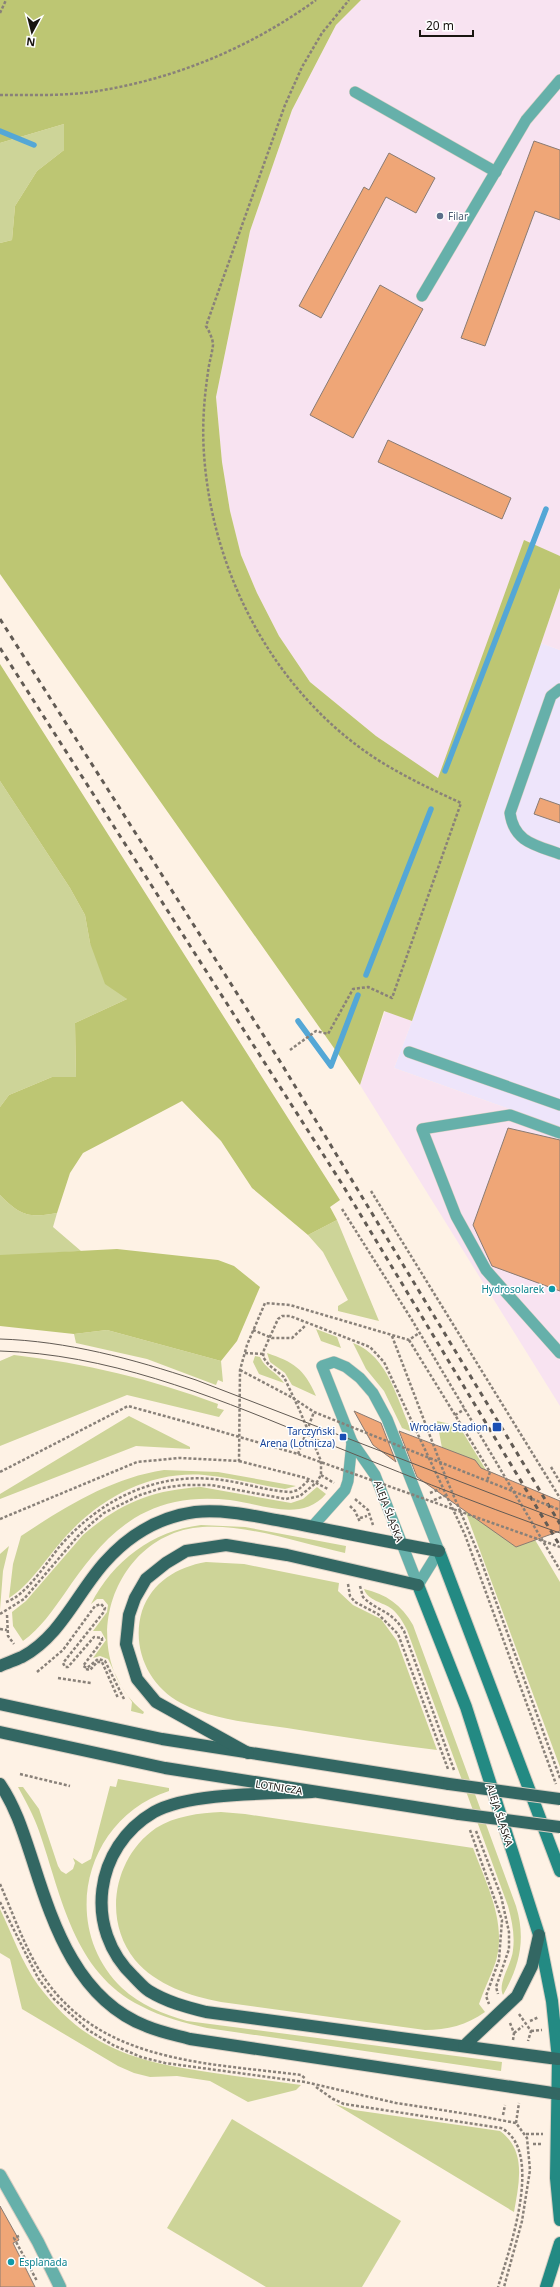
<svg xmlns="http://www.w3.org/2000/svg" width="560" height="2287" font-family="'Noto Sans',sans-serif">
  <rect width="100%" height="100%" fill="#fef2e5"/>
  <path fill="#eee5fb" d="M541,643L560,650V1127L394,1068L412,1021Z"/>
  <g fill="#f8e3f1">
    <path d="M361,0H560V556L524,541L438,779L376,736L310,682L279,636L257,593L241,555L230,511L222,462L216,397L250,231L292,110L336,25Z"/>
    <path d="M560,588V650L541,643Z"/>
    <path d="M385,1011L412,1021L394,1068L560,1127V1406L360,1085Z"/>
  </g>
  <g fill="#cdd498">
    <path d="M64,124V150L37,171L15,206L12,240L0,243V143Z"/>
    <path d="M0,781L70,888L85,915L90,943L127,999L75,1023L76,1077H52L9,1095L0,1107Z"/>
    <path d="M0,1195C21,1216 28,1218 57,1213L53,1227L81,1251L0,1256Z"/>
    <path d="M337,1220L379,1321L338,1311V1306L348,1300L323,1252L308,1235Z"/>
    <path d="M316,1329L337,1337L341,1348L321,1341Z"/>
    <path d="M107,1330L221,1361L223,1382L218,1380L216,1385L147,1359L76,1343L74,1334Z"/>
    <path d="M353,1343C389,1356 397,1401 412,1432L402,1428L384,1391L366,1369Z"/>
    <path d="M267,1353C293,1362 304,1368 316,1396L292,1385L285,1373L270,1362Z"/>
    <path d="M14,1355C85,1363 151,1379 218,1404L217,1408L224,1410L219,1417L127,1395L0,1446V1361Z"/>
    <path d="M255,1356L260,1357C265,1369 277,1372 284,1383L259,1374L253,1362Z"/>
    <path d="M129,1416L190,1447V1449L136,1446L0,1499V1494Z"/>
    <path d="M437,1421L459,1426L486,1470L496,1474L560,1582V1767L442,1448Z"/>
    <path d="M164,1470L218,1472L296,1486L285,1489C258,1485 231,1477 204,1475C151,1471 102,1497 67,1535C49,1554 31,1585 9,1598L13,1564L21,1536C65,1507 111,1478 164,1470Z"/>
    <path d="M201,1487L291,1503L303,1499L317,1487L326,1494C301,1523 262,1504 230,1500C212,1498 193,1498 175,1502C123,1513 93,1552 65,1593C52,1611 41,1628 23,1641L13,1626L12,1612L26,1601L83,1535C120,1503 152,1490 201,1487Z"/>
    <path d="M201,1525L245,1527L346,1546L345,1553C299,1543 239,1521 193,1528C108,1542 76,1658 144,1712L143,1714L131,1711L132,1702L121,1686L108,1659L100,1656L93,1658L106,1640L101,1631H93L107,1612L108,1605L103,1599H97L91,1604C113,1561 152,1531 201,1525Z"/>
    <path d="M9,1546L3,1571L0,1610V1554Z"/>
    <path d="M206,1562L244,1564L339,1583L338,1591L353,1605L381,1619L397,1641L437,1750C387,1744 337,1736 287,1728C252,1723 213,1720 181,1703C148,1686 131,1647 142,1611C152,1582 177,1567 206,1562Z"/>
    <path d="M364,1589C386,1594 402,1605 413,1625L516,1906C526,1939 520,1965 503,1995C497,1983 512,1964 513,1950C515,1935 512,1921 508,1906L407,1630C403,1622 399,1615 392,1609C383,1602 368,1601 364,1589Z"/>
    <path d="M118,1779L169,1788V1791C85,1818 58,1926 122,1988C140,2005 163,2014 187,2021L502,2062L501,2071L207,2028C184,2023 162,2017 141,2006C73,1972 62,1897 39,1831C34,1816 26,1802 18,1787H23L39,1809L58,1866L61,1871L66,1874L73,1869L75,1863L73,1858L82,1864L91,1859L110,1786L116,1787Z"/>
    <path d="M221,1812L245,1814L473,1848C486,1883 507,1922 496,1961C491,1976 484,1989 479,2004L485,2012C467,2025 447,2030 425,2030L221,2002C190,1996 156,1985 135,1960C102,1919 114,1857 156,1828C175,1816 199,1813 221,1812Z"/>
    <path d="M0,1909C12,1934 22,1963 38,1985C87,2050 138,2062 214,2073C243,2077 272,2081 301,2085L296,2090L248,2102L210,2081L177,2076L150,2077L134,2073L118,2066L22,2009L10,1959L0,1953Z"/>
    <path d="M335,2104L354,2110L500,2131C527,2151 519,2183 514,2212Z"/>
    <path d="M232,2119L401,2221L362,2287H266L167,2228Z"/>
  </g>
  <g fill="#bdc673">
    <path d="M0,0H361L336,25L292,110L250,231L216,397L222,462L230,511L241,555L257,593L279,636L310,682L376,736L438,778L524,540L560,556V588L412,1021L384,1011L360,1085L0,574V243L12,240L15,206L37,171L64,150V124L0,143Z"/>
    <path d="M0,664L340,1200L330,1207L337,1220L308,1235L252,1188L221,1141L182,1101L83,1153L70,1173L57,1213C28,1218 21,1216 0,1195V1107L9,1095L52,1077H76L75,1023L127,999L105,984L90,943L85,915L70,888L0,781Z"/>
    <path d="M117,1249L218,1260L234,1266L260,1287L237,1341L221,1361L107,1330L74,1334L0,1326V1255Z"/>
  </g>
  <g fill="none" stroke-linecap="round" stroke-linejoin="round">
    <g stroke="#54a7d6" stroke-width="5.5">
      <path d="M0,131L34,145"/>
      <path d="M445,771L546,509"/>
      <path d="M366,975L431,809"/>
      <path d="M298,1021L331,1066L358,995"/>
    </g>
  </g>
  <g fill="#efa677" stroke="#897b73">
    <path d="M534,141L560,150V220L535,211L485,346L461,338Z"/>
    <path d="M389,153L435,178L416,213L386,197L321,318L299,306L364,187L369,190Z"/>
    <path d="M380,285L423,309L353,438L310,415Z"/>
    <path d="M388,440L511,498L502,519L378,462Z"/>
    <path d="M540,798L560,805V823L534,814Z"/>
    <path d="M508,1128L560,1140V1291L492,1266L473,1225Z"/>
    <path d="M354,1411L381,1423L396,1462L373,1445Z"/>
    <path d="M399,1431L475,1460L481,1468L560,1501V1531L516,1547L417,1477Z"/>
    <path d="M0,2206L19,2240L13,2243L35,2287H0Z"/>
  </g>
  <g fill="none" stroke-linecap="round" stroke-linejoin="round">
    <g stroke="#d9cfc3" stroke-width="12">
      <g id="lane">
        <path d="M355,92L496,172"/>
        <path d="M422,296L526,120L560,80"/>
        <path d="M560,689L551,696L510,813C514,842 535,845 560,854"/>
        <path d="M409,1052L560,1105"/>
        <path d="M560,1133L510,1115L422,1129L456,1216L486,1270L560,1353"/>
        <path d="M334,1362L346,1367L360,1378L373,1393L387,1419L439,1551L418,1585L375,1475L352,1442L322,1366Z"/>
        <path d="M312,1527L345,1490L348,1481L352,1442"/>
      </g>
    </g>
    <g stroke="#d9cfc3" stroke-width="14">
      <path id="street" d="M0,2175L38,2242L60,2287"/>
    </g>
    <g stroke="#d9cfc3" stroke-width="14">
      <g id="secondary">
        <path d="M439,1551L560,1871"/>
        <path d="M418,1585L466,1707L539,1935L552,2001L558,2059L556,2178L560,2220"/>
        <path d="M546,2287L560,2243"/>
      </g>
    </g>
    <g stroke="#d9cfc3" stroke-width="14">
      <g id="primary">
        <path d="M0,1666C7,1663 15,1660 22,1657C61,1636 77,1593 105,1562C129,1535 159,1517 195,1512C224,1509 254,1516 282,1521C335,1531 387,1542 439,1551"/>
        <path d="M0,1704L162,1739L449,1784"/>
        <path d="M0,1732L165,1768L459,1814"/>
        <path d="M248,1753L156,1702L137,1679L126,1644L129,1615L135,1598L146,1579L166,1563L186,1551L226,1545L287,1555L418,1585"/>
        <path d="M0,1784C17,1809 25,1838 34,1865C54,1928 79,2000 146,2026C160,2032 175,2035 190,2039L559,2094"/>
        <path d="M312,1792C270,1794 190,1792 154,1812C94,1847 83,1929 134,1977C139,1982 144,1988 149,1991C167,2002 186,2007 206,2012L558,2059"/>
        <path d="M464,2046L517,1996L532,1966L539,1935"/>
      </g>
    </g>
    <g stroke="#898179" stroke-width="2.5" stroke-dasharray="3 2" stroke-linecap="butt">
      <path d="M0,13L6,0"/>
      <path d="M0,95C30,95 61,96 91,92C173,80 250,48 316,0"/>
      <path d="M290,1050L316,1031L328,1034L353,989L368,987L392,998L461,803C433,790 405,777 378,760C275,694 212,574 204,454C202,426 204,399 208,372C209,363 212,354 213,345C213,339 209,331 206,326L285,105L302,67L322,33L349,0"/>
      <path d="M371,1191L560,1498"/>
      <path d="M342,1209L412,1320L560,1570"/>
      <path d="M253,1330L272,1338H292L306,1325"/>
      <path d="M392,1336L446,1478L479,1555L560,1778"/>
      <path d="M409,1340L490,1472L487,1481"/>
      <path d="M245,1353L263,1354"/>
      <path d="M240,1370L293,1398"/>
      <path d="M455,1415L465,1409"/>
      <path d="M239,1461L306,1478L328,1489"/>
      <path d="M551,1467L560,1482"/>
      <path d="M0,1472L128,1406L212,1429"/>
      <path d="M321,1475L334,1483"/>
      <path d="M430,1493L440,1489"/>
      <path d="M355,1499L368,1510L373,1525"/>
      <path d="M434,1500L447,1495"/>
      <path d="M350,1506L355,1511L360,1522"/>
      <path d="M360,1518L367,1516"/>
      <path d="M0,1519L137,1462L179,1458L239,1461L240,1370L247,1345L265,1303L290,1305L409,1340L419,1333"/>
      <path d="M348,1584L350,1596L355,1602L378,1614L398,1634L448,1769"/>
      <path d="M360,1586L363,1597C378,1612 390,1609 404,1631L454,1770"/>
      <path d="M6,1602C26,1596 47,1562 60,1546C102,1498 158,1471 222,1480C245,1483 267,1491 291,1492L298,1490L310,1479"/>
      <path d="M0,1614L24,1599L78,1536L92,1523L104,1513L140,1495L162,1488L184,1485H211L286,1499L300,1496L317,1482L321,1475V1461L299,1409L284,1377L269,1365L263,1357L264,1350L278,1319L282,1316H290L370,1347L384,1362L465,1535L556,1784"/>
      <path d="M7,1615L8,1636L14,1644"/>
      <path d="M0,1629L7,1630"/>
      <path d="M86,1669L90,1670L97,1662H102L118,1698"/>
      <path d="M37,1672L63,1650L95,1606L101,1604L105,1608L103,1613L63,1663L65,1667H68L94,1637L102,1638V1641L83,1666L87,1668L98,1659L105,1661L124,1699"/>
      <path d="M58,1678L91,1683"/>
      <path d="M20,1774L70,1786"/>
      <path d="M470,1830L502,1920L499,1960L486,1996L489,2004"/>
      <path d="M476,1831L501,1896L509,1932V1949L496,1987L498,1994"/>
      <path d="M0,1884C11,1909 21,1937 34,1961C89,2063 201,2062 301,2075L306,2079"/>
      <path d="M0,1902L38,1978L54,1999L88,2030L113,2045L141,2057L165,2063L305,2082L396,2103L474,2115L516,2123L527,2138L530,2170L522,2221L504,2287"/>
      <path d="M519,2014L531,2031L528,2041"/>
      <path d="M530,2021L539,2017"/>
      <path d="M510,2023L514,2033L513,2040"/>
      <path d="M531,2031L542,2030"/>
      <path d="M514,2033L523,2026"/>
      <path d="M316,2087L333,2099L344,2104L501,2128C545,2150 509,2251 498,2287"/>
      <path d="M503,2115L505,2105"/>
      <path d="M516,2123L519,2103"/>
      <path d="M526,2134H543"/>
      <path d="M533,2144H541"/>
      <path d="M19,2236L14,2238L37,2281"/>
    </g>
    <use href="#lane" stroke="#66b0aa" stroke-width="11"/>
    <use href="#street" stroke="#66b0aa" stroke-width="12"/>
    <use href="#secondary" stroke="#238a83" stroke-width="12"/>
    <use href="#primary" stroke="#336763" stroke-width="12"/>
    <g stroke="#625b54" stroke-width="1">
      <path d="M0,1339C67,1341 133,1359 196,1380L560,1520"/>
      <path d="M0,1351C106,1354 207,1394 304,1434C389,1468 474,1503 560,1533"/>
    </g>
    <g stroke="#625b54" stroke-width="3" stroke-dasharray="5 5" stroke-linecap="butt">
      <path d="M0,619L281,1063L560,1524"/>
      <path d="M0,648L342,1184L560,1546"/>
    </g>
    <g stroke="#d9cfc3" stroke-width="14" stroke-linecap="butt">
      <g id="primary-bridge">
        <path d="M449,1784L560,1799"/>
        <path d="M459,1814L560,1827"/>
      </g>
    </g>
    <g stroke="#898179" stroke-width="2.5" stroke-dasharray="3 2" stroke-linecap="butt">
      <path d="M293,1398L314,1412L560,1510"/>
      <path d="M212,1429L298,1454L560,1547"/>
      <path d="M298,1454L314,1412"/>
    </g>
    <use href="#primary-bridge" stroke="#336763" stroke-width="12"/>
  </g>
  <circle fill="#5c6f8a" stroke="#fff" stroke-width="1.5" cx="440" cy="216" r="4"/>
  <g fill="#0f9aa8" stroke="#fff" stroke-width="1.5">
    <circle cx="552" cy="1289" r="4"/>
    <circle cx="11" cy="2262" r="4"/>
  </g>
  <g fill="#1a4fb4" stroke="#fff" stroke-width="1.5">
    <rect x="492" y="1422" width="10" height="10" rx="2"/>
    <rect x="339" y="1433" width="8" height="8" rx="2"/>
  </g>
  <g text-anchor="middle" stroke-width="3" stroke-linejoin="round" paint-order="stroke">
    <g font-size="10" fill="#4e5e75" stroke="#fff" text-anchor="start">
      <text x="448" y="220">Filar</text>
    </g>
    <g font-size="10" fill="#0d838f" stroke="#fff" text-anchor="end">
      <text x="544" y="1293">Hydrosolarek</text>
      <text x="19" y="2266" text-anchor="start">Esplanada</text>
    </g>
    <g font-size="10" fill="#164399" stroke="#fff" text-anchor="end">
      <text x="488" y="1431">Wrocław Stadion</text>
      <text x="335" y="1435">Tarczyński<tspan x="335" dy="12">Arena (Lotnicza)</tspan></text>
    </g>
    <g font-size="10" fill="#191510" stroke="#fff">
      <text transform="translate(389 1511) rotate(69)" y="4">ALEJA ŚLĄSKA</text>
      <text transform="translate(279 1787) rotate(9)" y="4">LOTNICZA</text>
      <text transform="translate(500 1815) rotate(72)" y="4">ALEJA ŚLĄSKA</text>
    </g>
  </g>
  <g transform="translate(32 32) rotate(187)" stroke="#ffffff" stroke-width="3" paint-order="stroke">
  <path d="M0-3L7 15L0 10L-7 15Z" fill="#191510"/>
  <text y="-6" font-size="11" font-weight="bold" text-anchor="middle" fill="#191510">N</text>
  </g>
  <path d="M420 30v6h53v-6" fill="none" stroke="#191510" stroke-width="2"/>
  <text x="426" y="30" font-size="12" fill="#191510" stroke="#ffffff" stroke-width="3" paint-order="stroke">20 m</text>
</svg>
